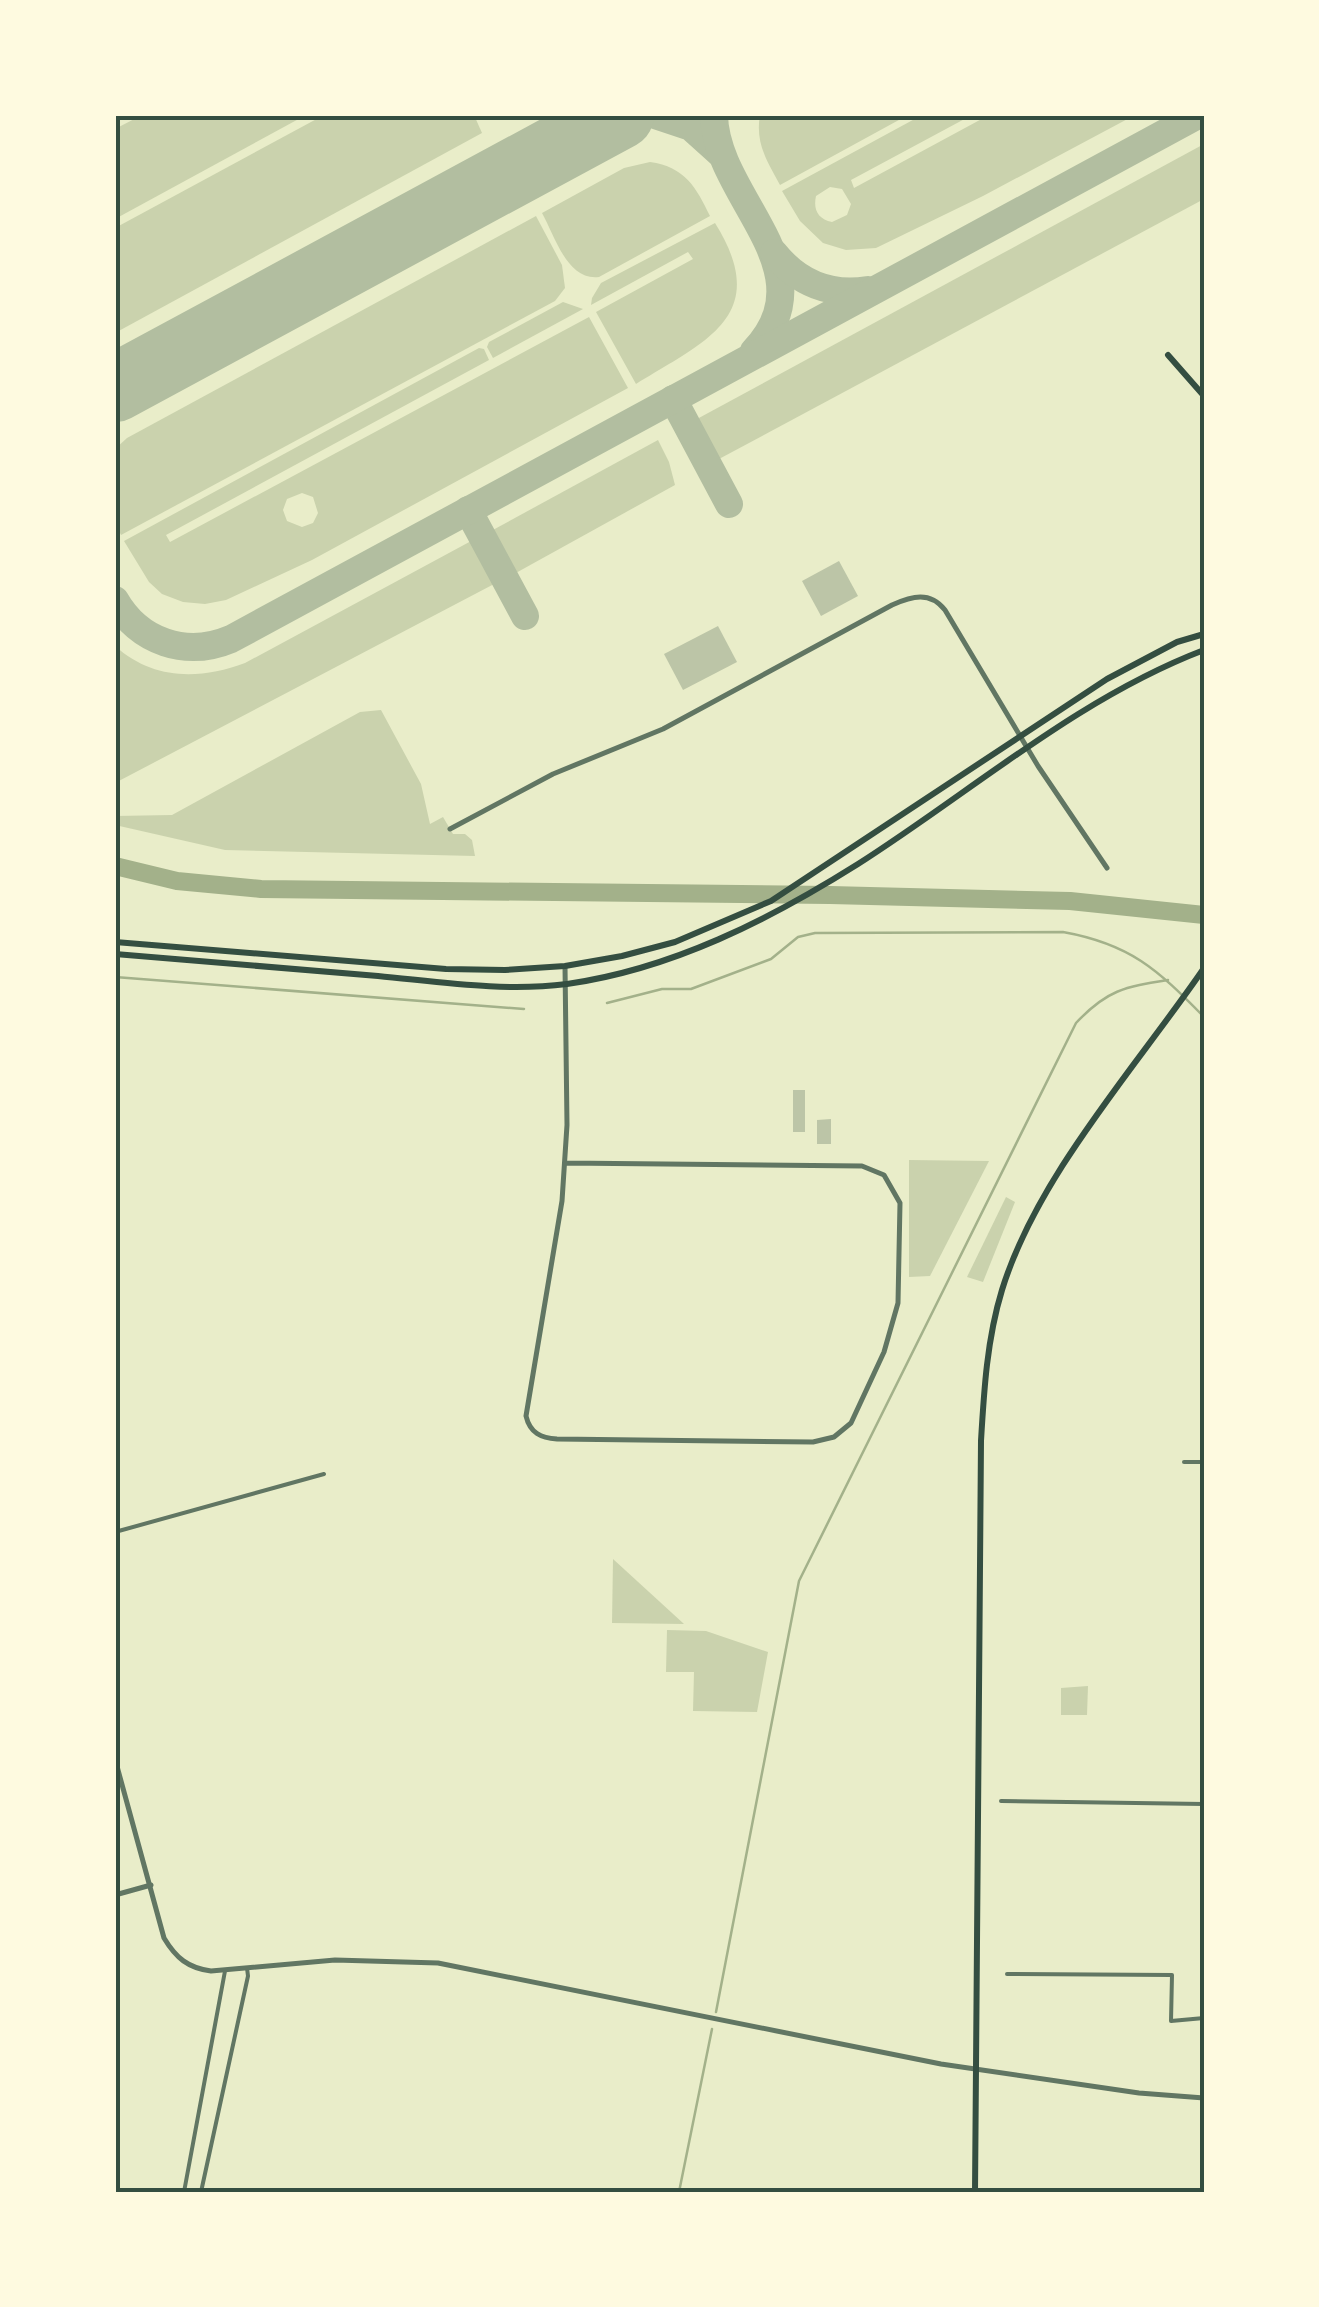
<svg xmlns="http://www.w3.org/2000/svg" width="1319" height="2307" font-family="Commissioner,sans-serif">
  <rect width="100%" height="100%" fill="#e9edc9"/>
  <g fill="#cad2ad" fill-rule="evenodd">
    <path d="M142,115H306L115,219V129Z"/>
    <path d="M324,115H474L482,133L115,333V228Z"/>
    <path d="M760,115H908L780,185C767,161 755,143 760,115Z"/>
    <path d="M922,115H972L851,180L854,188L989,115H1135L983,196L876,248L846,250L823,243L800,221L782,191ZM830,187L842,189L851,204L847,215L832,222C818,219 813,210 816,196Z"/>
    <path d="M1204,144V199L719,459L697,419Z"/>
    <path d="M650,162C685,167 696,187 710,216L599,277C567,281 555,236 542,213L624,168Z"/>
    <path d="M536,216L562,265L565,288L555,301L121,535L115,523V449L127,438Z"/>
    <path d="M715,223C773,316 705,341 636,384L596,312L693,259L688,252L591,305L592,298L601,283Z"/>
    <path d="M563,302L583,309L493,358L487,347L489,342Z"/>
    <path d="M589,317L628,388L312,560L226,600L205,604L183,602L162,594L149,582L124,541L479,348L484,349L489,360L166,535L170,542ZM302,493L313,497L318,513L313,523L302,527L287,521L283,510L287,499Z"/>
    <path d="M658,440L669,462L675,485L514,574L491,531Z"/>
    <path d="M473,540L496,583L115,783V646C153,680 199,680 245,663Z"/>
    <path d="M381,710L421,784L430,824L443,817L453,834H465L472,840L475,856L225,850L115,825V816L172,815L360,712Z"/>
    <path d="M909,1160L989,1161L930,1276L909,1277Z"/>
    <path d="M1006,1197L1015,1202L983,1282L967,1277Z"/>
    <path d="M613,1559L684,1624L612,1623Z"/>
    <path d="M667,1630L706,1631L768,1652L757,1712L693,1711L694,1672H666Z"/>
    <path d="M1088,1686L1087,1715H1061V1688Z"/>
  </g>
  <g fill="none" stroke-linecap="round" stroke-linejoin="round">
    <g stroke="#a3b18a" stroke-width="2.5">
      <path d="M115,977L524,1009"/>
      <path d="M607,1003L662,989H691L771,959L798,937L815,933L1063,932C1130,944 1157,969 1204,1017"/>
      <path d="M716,2012L799,1581L1076,1023C1107,990 1124,987 1168,980"/>
      <path d="M679,2192L712,2029"/>
    </g>
    <path stroke="#a3b18a" stroke-width="18" d="M115,866L177,881L261,889L830,895L1070,901L1204,915"/>
    <g stroke="#b2bea0" stroke-width="28">
      <path d="M655,115L691,127L721,154"/>
      <path d="M714,115C715,198 831,269 754,351"/>
      <path d="M610,120L632,115"/>
      <path d="M774,253C798,283 831,296 868,290"/>
      <path d="M673,399L729,504"/>
      <path d="M468,510L525,616"/>
      <path d="M115,600C139,642 186,658 231,639L1198,115"/>
    </g>
    <path stroke="#b2bea0" stroke-width="68" d="M115,388L620,115"/>
  </g>
  <g fill="#bcc5a7">
    <path d="M839,561L858,596L821,616L802,581Z"/>
    <path d="M718,626L737,662L683,690L664,654Z"/>
    <rect x="793" y="1090" width="12" height="42"/>
    <path d="M831,1119V1144H817V1120Z"/>
  </g>
  <g fill="none" stroke-linecap="round" stroke-linejoin="round">
    <g stroke="#617663" stroke-width="4">
      <path d="M1184,1462H1204"/>
      <path d="M115,1532L324,1474"/>
      <path d="M1001,1801L1204,1804"/>
      <path d="M1007,1974L1172,1975L1171,2021L1204,2018"/>
      <path d="M184,2192L225,1971"/>
      <path d="M201,2192L248,1976L247,1968"/>
    </g>
    <g stroke="#617663" stroke-width="5">
      <path d="M450,829L553,774L663,729L892,605C912,596 930,591 945,610L1038,766L1107,868"/>
      <path d="M565,966L567,1125L562,1201L526,1416C530,1433 541,1438 557,1439L813,1442L834,1437L851,1423L884,1352L898,1303L900,1203L884,1175L862,1166L565,1163"/>
      <path d="M115,1759L164,1938C176,1958 188,1968 211,1971L335,1960L438,1963L941,2064L1139,2093L1204,2098"/>
      <path d="M115,1895L151,1885"/>
    </g>
    <g stroke="#344e41" stroke-width="6">
      <path d="M1168,355L1204,396"/>
      <path d="M115,942L446,969L505,970L565,966L622,956L675,942L771,901L1107,679L1177,642L1204,634"/>
      <path d="M115,954C203,961 291,968 378,976C441,982 503,992 567,984C672,969 769,920 858,864C971,792 1078,698 1204,650"/>
      <path d="M975,2192L981,1441C984,1390 987,1339 1002,1290C1037,1176 1137,1066 1204,968"/>
    </g>
  </g>
  <rect width="1319" height="2307" fill="none" stroke="#fefae0" stroke-width="235"/>
  <rect x="118" y="118" width="1084" height="2072" fill="none" stroke="#344e41" stroke-width="4"/>
</svg>
